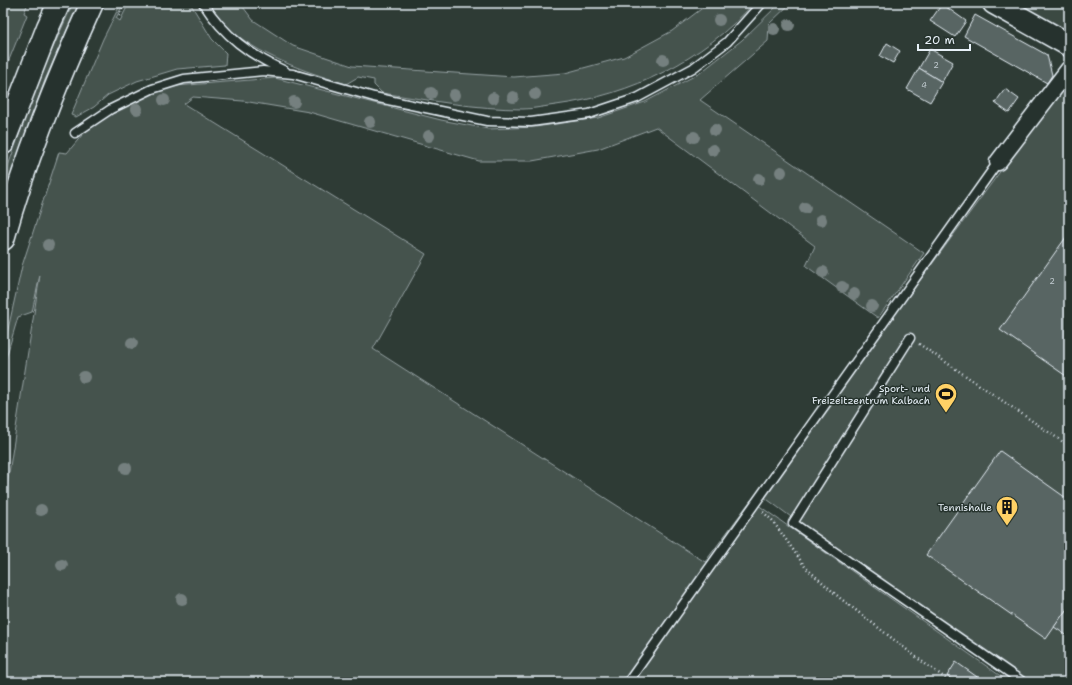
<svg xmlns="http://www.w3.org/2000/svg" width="1072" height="685" font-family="'Shantell Sans',sans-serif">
  <rect width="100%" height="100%" fill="#2e3b35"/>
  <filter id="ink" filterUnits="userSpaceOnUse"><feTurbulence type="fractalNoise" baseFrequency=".025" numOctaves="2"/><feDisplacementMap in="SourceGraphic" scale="8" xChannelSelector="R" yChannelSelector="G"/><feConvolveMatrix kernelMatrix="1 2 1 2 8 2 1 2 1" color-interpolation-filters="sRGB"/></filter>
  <g filter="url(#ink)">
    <path fill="#3b4843" d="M1016,3H1069V31Z"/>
    <g fill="#45524e" stroke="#96a2a3">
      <path d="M3,3H28L24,13L27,15L3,75Z"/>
      <path d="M73,3H79L45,80L3,198V180L39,79Z"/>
      <path d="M121,3H124L116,18L120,21L129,3H190L212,39L226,53L225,65L177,69L137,81L108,95L94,107L76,117L71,115L103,39Z"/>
      <path d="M207,3H240L253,20L293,46L352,66L514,77L565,73L624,57L672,31L709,3H754C703,60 632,95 556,105C546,106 534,109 523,109C475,109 429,100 382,93L374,85V80L358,77L346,84C304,71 258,56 225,25C218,18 213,10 207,3Z"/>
      <path d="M780,3H791L769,24L768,41L700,100L924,253L878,318L806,266L815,246L656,127L598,149L532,161H479L309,112L243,101L193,97L184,104L426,254L373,349L705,562L751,500L1009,682H3V511L40,275L32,312L18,317L3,368V352L22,266L59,152L67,153L83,134L109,114L147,95L176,86L275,78L441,120L488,129L535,127L598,118L645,102L700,73L742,40Z"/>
      <path d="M1069,78V682H1015L764,497L882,332Z"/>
    </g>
    <g fill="#596563" stroke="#e8f1f8">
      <path d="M942,4L966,21L955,37L930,21Z"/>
      <path d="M975,15L1047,55L1052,75L1047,83L964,36Z"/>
      <path d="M887,43L900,51L893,63L880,56Z"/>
      <path d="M930,49L953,62L942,82L919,68Z"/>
      <path d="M919,68L942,82L930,102L907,89Z"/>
      <path d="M1005,89L1019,99L1009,113L995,103Z"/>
      <path d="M1069,233V378L1000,330Z"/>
      <path d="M1000,451L1069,500V606L1046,639L926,555Z"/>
      <path d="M1069,606V637L1054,627Z"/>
      <path d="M956,662L980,679L979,682H955L947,676Z"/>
    </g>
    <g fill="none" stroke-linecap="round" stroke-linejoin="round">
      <g stroke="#e8f1f8" stroke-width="11">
        <g id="lane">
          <path d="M203,3C224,36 250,55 285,71"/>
          <path d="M75,133L111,109L152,89L184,79L263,71L293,74L374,97L487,121L531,122L589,114L637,98L693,68L727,42L762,3"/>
          <path d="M910,338L793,523L1023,682"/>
          <path d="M628,682L998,162"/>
        </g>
      </g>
      <g stroke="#e8f1f8" stroke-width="19">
        <path id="street" d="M998,162L1069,69"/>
      </g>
      <g stroke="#e8f1f8" stroke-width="25">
        <path id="secondary" d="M994,3L1069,45"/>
      </g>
      <g stroke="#e8f1f8" stroke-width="25">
        <g id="highway">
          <path d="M3,143L48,27L59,3"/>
          <path d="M3,239C26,157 57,80 92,3"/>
        </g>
      </g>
      <g stroke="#e8f1f8" stroke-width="2.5" stroke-dasharray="1 3" stroke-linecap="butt">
        <path d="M119,16L126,3"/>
        <path d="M919,344L1069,446"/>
        <path d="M763,512L772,520L806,568L840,598L924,663L951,682"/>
      </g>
      <use href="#lane" stroke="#26332d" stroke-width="8"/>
      <use href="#street" stroke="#26332d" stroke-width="16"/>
      <use href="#secondary" stroke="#26332d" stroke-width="22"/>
      <use href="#highway" stroke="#26332d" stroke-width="22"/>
    </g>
    <g fill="#75807f">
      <circle cx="719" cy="20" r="6"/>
      <circle cx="789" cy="25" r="6"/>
      <circle cx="774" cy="29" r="6"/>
      <circle cx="663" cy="60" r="6"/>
      <circle cx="431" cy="93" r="6"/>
      <circle cx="535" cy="94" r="6"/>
      <circle cx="454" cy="95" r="6"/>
      <circle cx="513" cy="97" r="6"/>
      <circle cx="493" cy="98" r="6"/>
      <circle cx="164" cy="100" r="6"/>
      <circle cx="294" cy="102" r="6"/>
      <circle cx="137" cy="109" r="6"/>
      <circle cx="370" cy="122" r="6"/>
      <circle cx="715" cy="130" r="6"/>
      <circle cx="429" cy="136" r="6"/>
      <circle cx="694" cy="137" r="6"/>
      <circle cx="713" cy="150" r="6"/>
      <circle cx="781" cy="172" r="6"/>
      <circle cx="759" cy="179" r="6"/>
      <circle cx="805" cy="208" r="6"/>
      <circle cx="821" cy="220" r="6"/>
      <circle cx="48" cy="245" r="6"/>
      <circle cx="823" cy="272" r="6"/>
      <circle cx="842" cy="287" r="6"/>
      <circle cx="854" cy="294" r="6"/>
      <circle cx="872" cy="306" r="6"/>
      <circle cx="132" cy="343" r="6"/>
      <circle cx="84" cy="377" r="6"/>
      <circle cx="126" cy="468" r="6"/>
      <circle cx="41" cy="510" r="6"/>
      <circle cx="62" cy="565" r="6"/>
      <circle cx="182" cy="599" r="6"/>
    </g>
  </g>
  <defs>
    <g id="stadium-pin" transform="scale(1.15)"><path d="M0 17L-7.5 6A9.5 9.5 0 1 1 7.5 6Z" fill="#ffd166" stroke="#26332d"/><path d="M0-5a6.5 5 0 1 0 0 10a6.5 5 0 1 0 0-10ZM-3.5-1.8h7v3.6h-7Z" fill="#111"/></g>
    <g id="building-pin" transform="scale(1.15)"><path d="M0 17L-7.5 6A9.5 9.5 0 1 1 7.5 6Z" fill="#ffd166" stroke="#26332d"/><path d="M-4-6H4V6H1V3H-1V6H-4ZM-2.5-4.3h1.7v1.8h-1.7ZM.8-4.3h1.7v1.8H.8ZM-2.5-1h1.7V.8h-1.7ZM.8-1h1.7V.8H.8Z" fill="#111"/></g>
  </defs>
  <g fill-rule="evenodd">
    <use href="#stadium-pin" x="946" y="394"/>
    <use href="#building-pin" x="1007" y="507"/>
  </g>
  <g text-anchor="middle" stroke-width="3" stroke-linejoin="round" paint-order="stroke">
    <g font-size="8" fill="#c4ced3">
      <text x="936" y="68">2</text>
      <text x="924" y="88">4</text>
      <text x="1052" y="284">2</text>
    </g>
    <g font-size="10" fill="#e8f1f8" stroke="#26332d" text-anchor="end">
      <text x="930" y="392">Sport- und<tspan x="930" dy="12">Freizeitzentrum Kalbach</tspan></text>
      <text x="992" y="511">Tennishalle</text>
    </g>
  </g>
  <rect width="1072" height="685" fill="none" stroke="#26332d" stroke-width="16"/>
  <rect x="8" y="8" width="1056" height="669" fill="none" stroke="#e8f1f8" stroke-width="1.5" filter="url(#ink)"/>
  <path d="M918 44v6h52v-6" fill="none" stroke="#e8f1f8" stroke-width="2"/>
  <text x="924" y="44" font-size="12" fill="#e8f1f8" stroke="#26332d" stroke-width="3" paint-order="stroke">20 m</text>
</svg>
